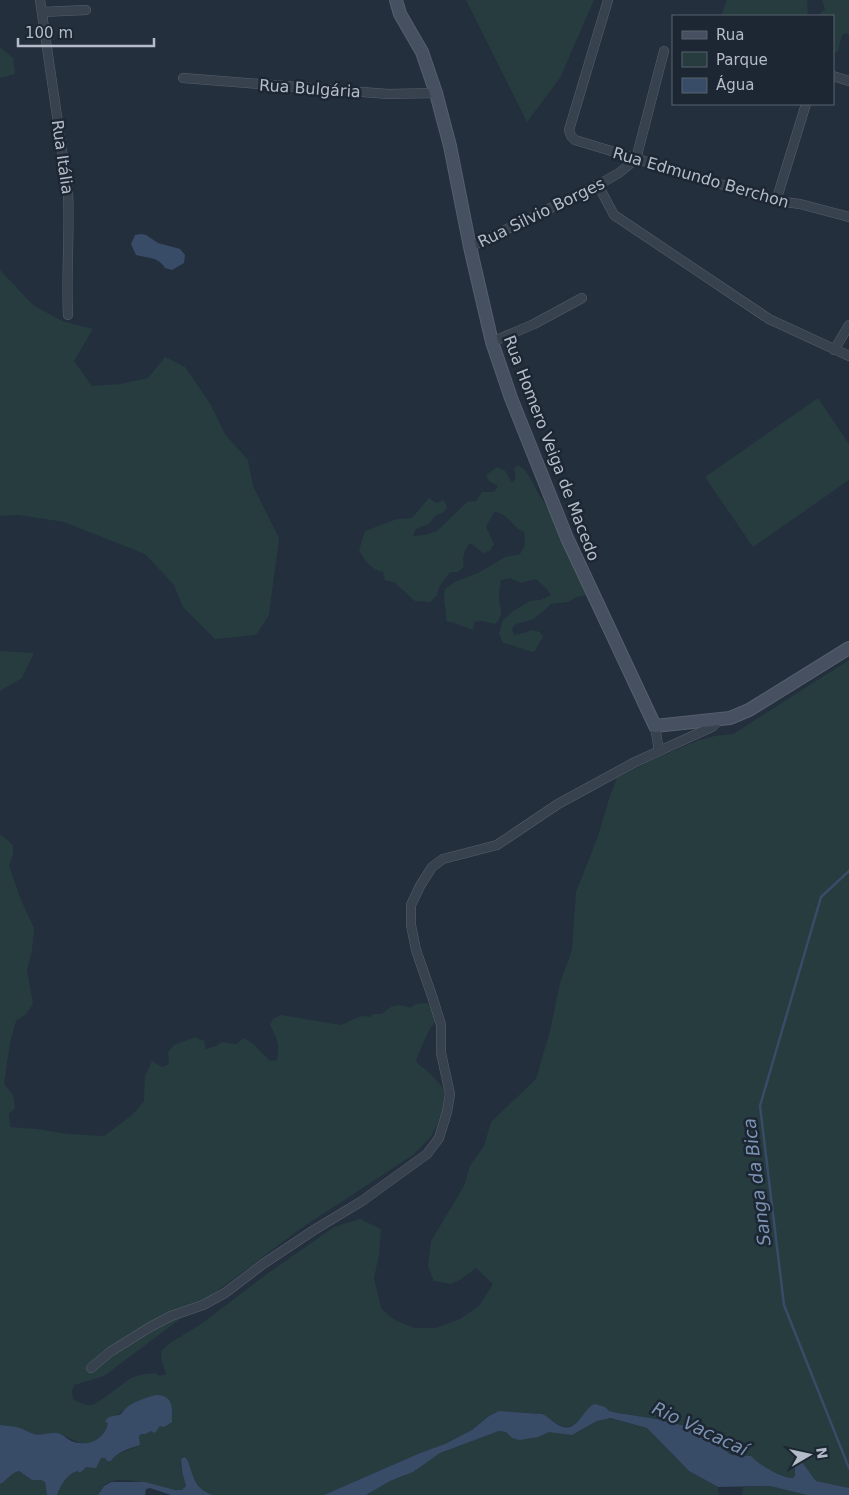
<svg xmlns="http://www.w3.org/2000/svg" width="849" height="1495" font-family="'DejaVu Sans',sans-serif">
  <rect width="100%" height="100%" fill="#242f3e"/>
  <g fill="#263c3f">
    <path d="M466,0H594L560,78L527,122Z"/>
    <path d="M727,0H807L808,16H723L722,13Z"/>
    <path d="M822,0H849V34L845,33L842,35L838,51L833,54V16H820V13L825,10Z"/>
    <path d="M0,47L13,58L15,74L0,78Z"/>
    <path d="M0,270L33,305L62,321L93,329L74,361L92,386L120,384L148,378L165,357L185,367L211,405L225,434L248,460L253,486L279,538L269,615L256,635L215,639L183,607L174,585L145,554L64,522L19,515L0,516Z"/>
    <path d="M818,398L849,444V480L753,547L705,477Z"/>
    <path d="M518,465C529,472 532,482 538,493C542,501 549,507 554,516C568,540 577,569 587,595L577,597L568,602L551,604L534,619L516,624L512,628L514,635L524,633L531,630L540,632L543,637L534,652C523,650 514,645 503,643L499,633L503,620L513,611L530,601L541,600L551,595L546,588L536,579L521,583L510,578L501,580C500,586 499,592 499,597C499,610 506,612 495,624L482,621L474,622L473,630C464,627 456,623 446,621C447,610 442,600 445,589L455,582L478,573L505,557L520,554L525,545L524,532C510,526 510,514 494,512L486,527L494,544L490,551L483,553L470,543C464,550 462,557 464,567L458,572H450L439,587L437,595L430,602L415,601L395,583L385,580L383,572C370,569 365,561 359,550L365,531L397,519L412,518L429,498L436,503L444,500L447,507L444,512L436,515L429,524L416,529L413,536L425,535L437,531L467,502L476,501L482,492H494L498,486L489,481L486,475L497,467L505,471L512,483L516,478L514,468Z"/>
    <path d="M0,651L34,653L22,678L0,691Z"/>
    <path d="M849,660V1488L816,1481L802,1462L793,1478C782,1479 758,1465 751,1456L731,1455L682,1425L663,1420L618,1413L609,1411L598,1405C588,1413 572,1433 559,1425C553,1422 549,1416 542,1414L499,1411L489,1416L472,1430L445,1444L420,1453L324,1495H212C192,1486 195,1478 187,1459L182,1457C178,1467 184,1477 186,1486L182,1490C164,1491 121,1471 104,1485C102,1488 100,1492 98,1495H57C61,1485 66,1475 77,1471L80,1473L86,1467L97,1466L101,1458C115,1457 127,1450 140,1445L139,1436L156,1429L160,1426L145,1398C132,1405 119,1412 110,1422C105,1427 104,1436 96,1440C81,1450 69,1435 57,1433C49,1432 41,1436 33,1434C28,1433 24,1429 19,1428C13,1426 6,1426 0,1425V834L13,845V854L9,866L21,900L34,928L32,951L27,970L33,1004L26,1014L16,1021L10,1043L4,1084L13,1095L15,1108L9,1114L10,1127L37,1129L68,1134L104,1136L132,1115L144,1101L145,1076L152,1061L162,1067L169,1064L168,1052L174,1045L195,1037L204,1041L206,1049L216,1046L222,1042L236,1044L244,1038L252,1043L270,1061L277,1060C280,1046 277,1037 270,1025L273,1019L281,1015L340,1025C351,1023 358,1013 370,1017L373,1014H382C391,1005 398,1003 410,1008L416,1004L427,1003L432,1007L436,1020L428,1032L416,1060L418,1064L429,1072L443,1088L446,1095L443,1114L430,1138L413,1155L300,1229L104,1376L74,1385L72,1392L73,1399C78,1402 85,1406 92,1405C99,1403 121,1385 128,1380C135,1375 146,1374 155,1373L160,1376L166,1374L161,1358L162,1350L170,1343L201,1324L267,1274L334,1227L360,1219L381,1229L379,1255L374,1278L381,1308L393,1319L414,1328H436L460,1319L479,1306L493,1284L476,1268L461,1279L451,1284L434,1281L428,1266L431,1241L464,1186L470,1166L484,1146L491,1122L536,1079L550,1031L560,983L572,950L576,892L597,839L610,796L617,778L645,763L699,740L715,736L733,734Z"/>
    <path d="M607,1418L647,1428L689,1471L718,1487L719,1495H366L390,1481L402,1477L440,1453L499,1431L506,1432L515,1439H529L549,1432H578L597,1421Z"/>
    <path d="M19,1471L32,1480H41L45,1482L47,1495H0V1484C7,1481 10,1473 19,1471Z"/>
    <path d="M770,1486L807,1495H742L743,1487Z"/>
  </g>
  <g fill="#394c67">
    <path d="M141,234L146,235L158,243L180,249L185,255L184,263L172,270L165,268C159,257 147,258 136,255L131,244L135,235Z"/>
    <path d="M156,1395C174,1396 172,1407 172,1422L164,1427L160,1426L155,1433L151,1431L145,1434H142L139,1436L140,1445C131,1448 116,1452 111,1461H107L105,1458H101L96,1468L86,1467L80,1473L77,1471C66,1475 61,1485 57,1495H47L45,1482L41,1480H32L19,1471C10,1473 7,1481 0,1484V1425C6,1426 14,1426 20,1428C24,1429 29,1433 34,1434C42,1436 50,1432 57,1433C63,1434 66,1438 71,1441C87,1447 104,1441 108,1423L105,1422C109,1414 115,1417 121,1414C128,1403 144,1398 156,1395Z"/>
    <path d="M595,1404L605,1407L609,1411L618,1413L663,1420L695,1429L709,1437L731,1455L751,1456C758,1464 782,1479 793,1478L795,1475V1463L799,1461L802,1462L816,1481L849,1488V1495H807L770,1486L718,1487L689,1471L647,1428L610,1418L597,1421L572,1435L549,1432L538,1437L520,1440L512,1438L506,1432L499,1431L440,1453L413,1472L390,1481L366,1495H324L420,1453L445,1444L472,1430L489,1416L499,1411L542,1414C550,1417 555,1425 563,1427C579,1431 583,1408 595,1404Z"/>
    <path d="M184,1457L187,1459C195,1478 192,1486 212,1495H171L150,1488L146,1489L145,1495H98L104,1486L111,1482H145L175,1490H182L186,1486L182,1472L181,1459Z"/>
  </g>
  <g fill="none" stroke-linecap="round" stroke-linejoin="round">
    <path stroke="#394c67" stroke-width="2.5" d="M849,871L821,897L760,1106L784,1305L849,1468"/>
    <g stroke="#565f6c" stroke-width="10">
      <g id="street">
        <path d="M40,0L68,191C70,232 66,273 68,315"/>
        <path d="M608,0L569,130L571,136L575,140L776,201L800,204L849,217"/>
        <path d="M42,12L86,10"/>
        <path d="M833,76L849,81"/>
        <path d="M183,78L388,94L436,93"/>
        <path d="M598,185L614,215L769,319L849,356"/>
        <path d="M776,201L806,104"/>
        <path d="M470,247L598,185L619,173L636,159L664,51"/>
        <path d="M492,342L534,324L582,298"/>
        <path d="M834,350L849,325"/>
        <path d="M655,726L659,751"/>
        <path d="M91,1368L110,1352L150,1327L171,1316L203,1305L225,1293L263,1264L314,1230L362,1201L427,1154L439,1138L447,1112L450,1094L441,1053V1025L433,999L416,950L411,925V905L420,886L432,867L443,859L497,845L558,804L635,762L712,727L716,723L717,718"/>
      </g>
    </g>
    <g stroke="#565f6c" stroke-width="14">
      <path id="secondary" d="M396,0L400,14L422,52L436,93L450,146L470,247L492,342L511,398L567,538L655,726L730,718L749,710L849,648"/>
    </g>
    <use href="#street" stroke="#38414e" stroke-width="9"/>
    <use href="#secondary" stroke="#465061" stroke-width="12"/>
  </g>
  <g text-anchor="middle" stroke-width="5" stroke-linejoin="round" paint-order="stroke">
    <g font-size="16" fill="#b4bcc9" stroke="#1d2633">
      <text transform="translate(310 88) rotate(4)" y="6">Rua Bulgária</text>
      <text transform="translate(63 157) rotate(82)" y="6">Rua Itália</text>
      <text transform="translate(701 177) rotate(16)" y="6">Rua Edmundo Berchon</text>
      <text transform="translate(541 212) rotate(-26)" y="6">Rua Silvio Borges</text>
      <text transform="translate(552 448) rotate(69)" y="6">Rua Homero Veiga de Macedo</text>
    </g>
    <g font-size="18" font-style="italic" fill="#7c92b1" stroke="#1d2633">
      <text transform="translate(757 1182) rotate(-97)" y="6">Sanga da Bica</text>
      <text transform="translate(700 1429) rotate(25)" y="6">Rio Vacacaí</text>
    </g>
  </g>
  <rect x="672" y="15" width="162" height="90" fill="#1d2633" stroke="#59626f"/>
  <rect x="682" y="31" width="25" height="8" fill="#465061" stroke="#59626f"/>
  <text x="716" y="40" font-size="15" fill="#b4bcc9">Rua</text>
  <rect x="682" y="52" width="25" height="15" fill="#263c3f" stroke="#59626f"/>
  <text x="716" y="65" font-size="15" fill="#b4bcc9">Parque</text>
  <rect x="682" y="78" width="25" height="15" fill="#394c67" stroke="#59626f"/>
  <text x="716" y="90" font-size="15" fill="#b4bcc9">Água</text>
  <g transform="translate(809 1455) rotate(81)" stroke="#1d2633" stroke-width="4" paint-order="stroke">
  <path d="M0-4L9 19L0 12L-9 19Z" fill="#b4bcc9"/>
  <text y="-8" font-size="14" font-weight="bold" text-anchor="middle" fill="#b4bcc9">N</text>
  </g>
  <path d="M18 38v8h136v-8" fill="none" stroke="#b4bcc9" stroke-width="2.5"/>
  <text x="25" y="38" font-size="15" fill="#b4bcc9" stroke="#1d2633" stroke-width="4" paint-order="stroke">100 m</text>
</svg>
